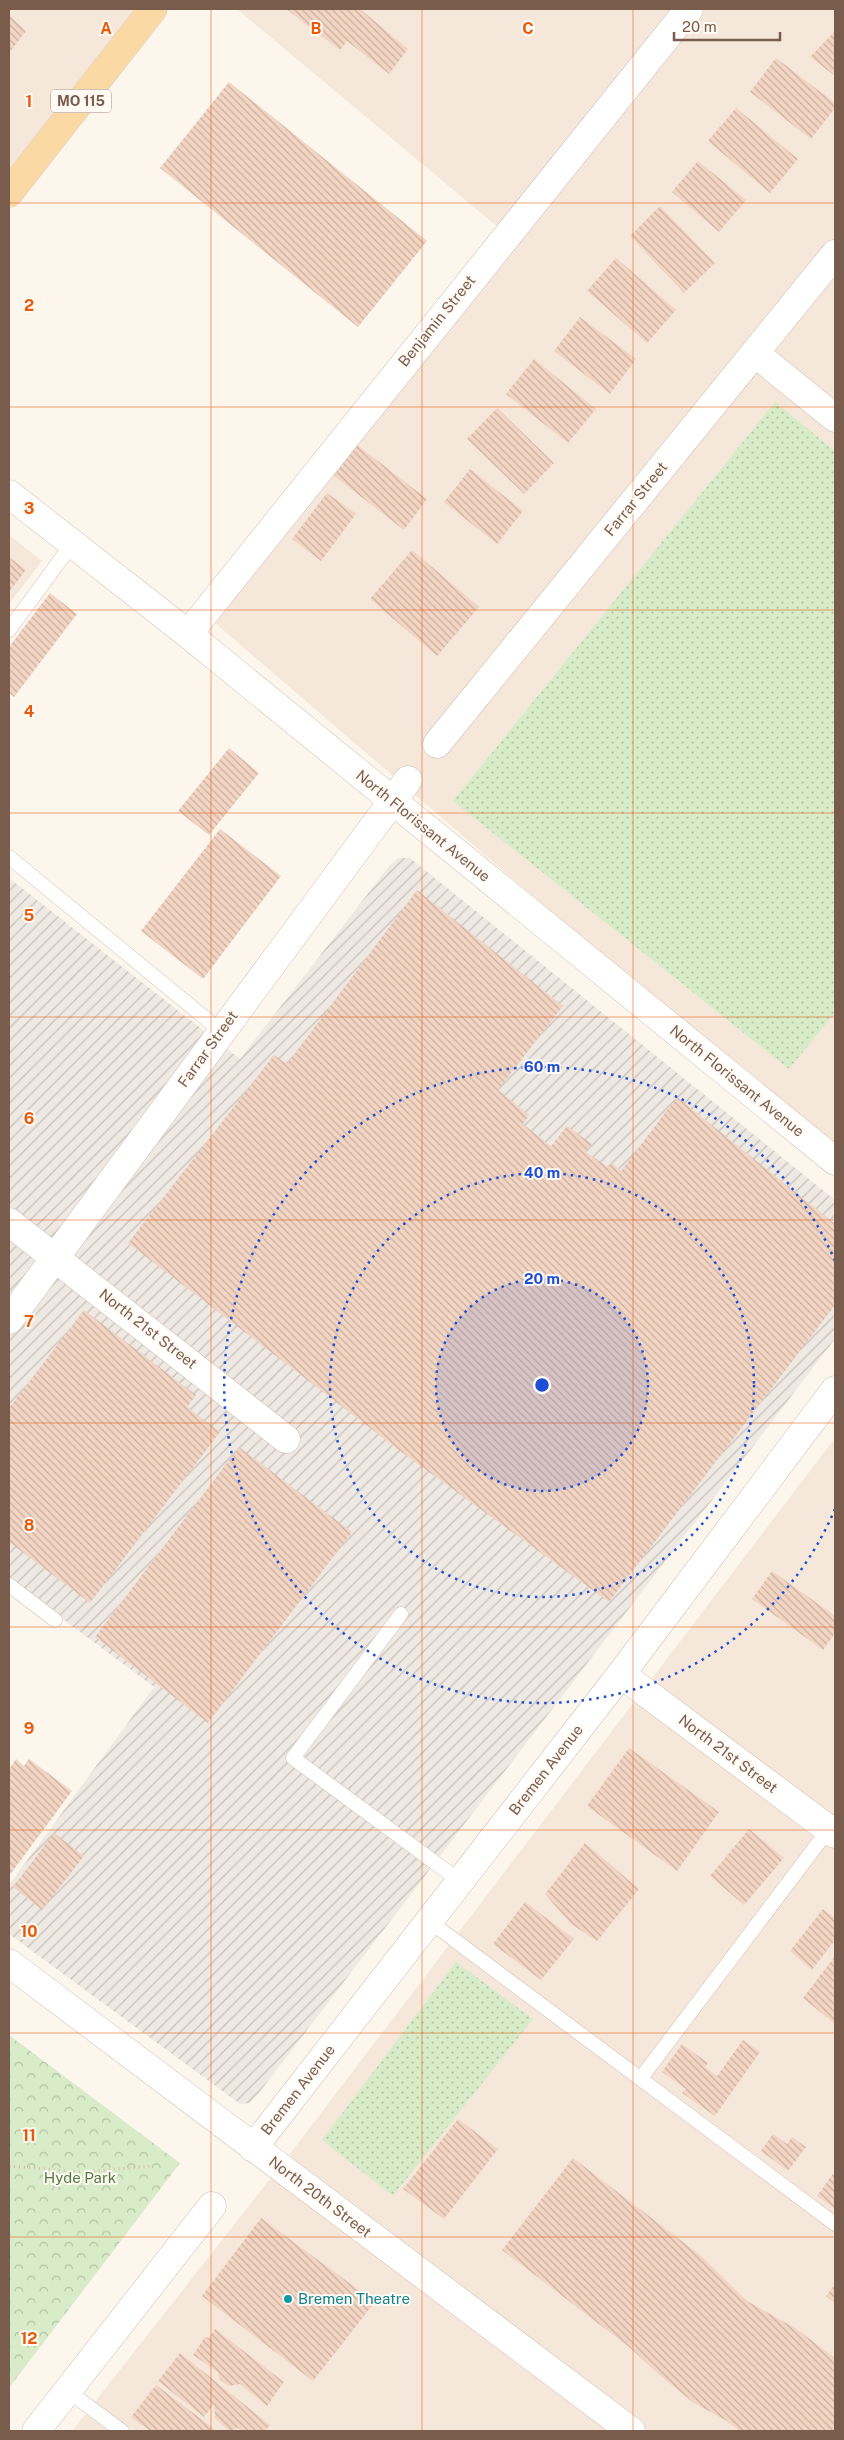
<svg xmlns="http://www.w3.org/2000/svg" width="844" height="2440" font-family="'Public Sans',sans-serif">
  <defs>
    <pattern id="industrial-furrows" width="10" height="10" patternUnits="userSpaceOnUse" patternTransform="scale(1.25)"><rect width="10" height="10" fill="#efe9e4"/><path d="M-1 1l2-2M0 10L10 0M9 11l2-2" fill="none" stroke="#c7c0bb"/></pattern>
    <pattern id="grass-dots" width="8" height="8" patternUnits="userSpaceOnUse" patternTransform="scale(1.25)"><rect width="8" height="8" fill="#d8ecc9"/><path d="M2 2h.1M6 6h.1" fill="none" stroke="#b4c2a5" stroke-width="1.8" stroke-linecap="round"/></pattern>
    <pattern id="park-crowns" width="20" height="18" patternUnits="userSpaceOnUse" patternTransform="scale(1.25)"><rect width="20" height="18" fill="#d8ecc9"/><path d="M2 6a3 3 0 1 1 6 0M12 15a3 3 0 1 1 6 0" fill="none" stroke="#b4c2a5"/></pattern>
    <pattern id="building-back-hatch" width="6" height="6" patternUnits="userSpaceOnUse" patternTransform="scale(1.25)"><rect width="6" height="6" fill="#f3d5c3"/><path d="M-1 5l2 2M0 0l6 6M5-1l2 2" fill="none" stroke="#cab0a1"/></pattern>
  </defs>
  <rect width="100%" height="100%" fill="#fdf6ec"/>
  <g fill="#f5e8da">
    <path d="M9,9H156L9,173Z"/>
    <path d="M237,9H835V1156L215,623L506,234Z"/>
    <path d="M9,535L42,561L9,604Z"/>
    <path d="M835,1438V2431H72L299,2142Z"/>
  </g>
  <path fill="url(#industrial-furrows)" d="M399,858H410L835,1200V1339L259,2093L250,2103L240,2104L9,1934V1885L154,1687L9,1579V878L240,1059L390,865Z"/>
  <g fill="url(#grass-dots)">
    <path d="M775,402L835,451V1013L789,1069L453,801Z"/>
    <path d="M456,1962L533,2019L393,2196L322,2140Z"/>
  </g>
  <path fill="url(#park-crowns)" d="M9,2035L180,2163L9,2388Z"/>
  <g fill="url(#building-back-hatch)">
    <path d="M286,9H360L408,49L389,74L347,41L340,50Z"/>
    <path d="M9,15L26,31L9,53Z"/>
    <path d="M835,31V76L810,57Z"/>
    <path d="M776,58L835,103V108L811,139L750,92Z"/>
    <path d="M229,82L427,241L358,327L160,168Z"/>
    <path d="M736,108L798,159L770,193L708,141Z"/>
    <path d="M698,161L746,200L719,232L672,192Z"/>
    <path d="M660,206L715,263L684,293L630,236Z"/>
    <path d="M616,258L676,310L647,343L587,291Z"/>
    <path d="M580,317L636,359L610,394L554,351Z"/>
    <path d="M534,359L596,409L568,443L506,394Z"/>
    <path d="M497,408L554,463L524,494L467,439Z"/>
    <path d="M356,444L427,499L404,530L333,475Z"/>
    <path d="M470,469L523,511L497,544L444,502Z"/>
    <path d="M327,493L356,514L321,561L292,539Z"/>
    <path d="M412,550L479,607L437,656L370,599Z"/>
    <path d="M9,557L26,570L9,592Z"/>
    <path d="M50,593L77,614L14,697L9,693V647Z"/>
    <path d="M229,748L259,773L209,835L178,811Z"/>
    <path d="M220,829L281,876L203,979L141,931Z"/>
    <path d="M417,890L563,1006L498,1090L529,1115L523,1124L551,1146L567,1126L592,1144L586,1152L608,1167L612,1163L621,1171L677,1097L835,1224V1305L609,1602L404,1454L128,1243L274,1055L287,1064Z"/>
    <path d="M84,1310L196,1395L187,1407L220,1432L90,1603L9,1542V1408Z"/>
    <path d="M239,1447L352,1532L208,1723L95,1637Z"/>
    <path d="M772,1571L835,1616V1633L823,1650L752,1599Z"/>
    <path d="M629,1748L719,1812L677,1871L587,1806Z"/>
    <path d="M16,1759L24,1766L29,1759L72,1791L9,1876V1769Z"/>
    <path d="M749,1829L784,1858L744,1905L710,1876Z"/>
    <path d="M54,1833L84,1856L42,1910L13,1887Z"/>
    <path d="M585,1843L639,1889L597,1941L571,1924L545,1894Z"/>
    <path d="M525,1902L574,1939L541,1980L493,1944Z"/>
    <path d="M823,1909L835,1918V1940L812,1970L790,1951Z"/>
    <path d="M835,1956V2024L803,1998Z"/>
    <path d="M743,2040L760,2052L715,2116L682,2093L686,2089L662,2072L682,2044L708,2063L705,2067L717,2076Z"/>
    <path d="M458,2119L498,2149L444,2219L403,2189Z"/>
    <path d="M773,2134L787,2144L792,2137L806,2147L788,2171L761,2151Z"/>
    <path d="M573,2158L700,2255L747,2301L795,2328L835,2358V2431H740L725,2420L694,2403L663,2378L629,2347L502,2250Z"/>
    <path d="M835,2171V2209L817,2196Z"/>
    <path d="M261,2218L375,2302L313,2381L202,2296Z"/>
    <path d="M835,2284V2303L826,2296Z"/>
    <path d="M215,2329L284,2382L267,2406L240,2384L229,2386L220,2380L218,2372L193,2355L205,2337L209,2338Z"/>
    <path d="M180,2353L270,2425L265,2431H242L238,2428L229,2431L215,2418L214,2404L204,2417L158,2381Z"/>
    <path d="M156,2385L217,2431H150L131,2417Z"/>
  </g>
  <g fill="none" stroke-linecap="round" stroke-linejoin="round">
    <g stroke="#d1beb0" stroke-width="15">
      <g id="service">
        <path d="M9,630L72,544"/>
        <path d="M9,857L221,1031"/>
        <path d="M9,1585L55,1620"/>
        <path d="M401,1614L293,1758L460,1881"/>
        <path d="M429,1921L835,2224"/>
        <path d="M641,2078L832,1825"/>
        <path d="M68,2391L122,2431"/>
      </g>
    </g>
    <g stroke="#d1beb0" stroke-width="29">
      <g id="minor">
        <path d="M755,353L835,418"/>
        <path d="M188,634L689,9"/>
        <path d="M437,744L835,254"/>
        <path d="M9,1222L286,1439"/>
        <path d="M9,1320L408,780"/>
        <path d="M621,1674L835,1834"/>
        <path d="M9,1963L631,2431"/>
        <path d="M253,2148L621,1674L835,1390"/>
        <path d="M36,2431L212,2206"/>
      </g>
    </g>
    <g stroke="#d6c0b0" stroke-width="29">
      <path id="secondary" d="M9,494L188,634L835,1161"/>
    </g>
    <g stroke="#dad1cd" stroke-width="29">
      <path id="primary" d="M9,193L153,9"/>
    </g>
    <path stroke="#d9b8a5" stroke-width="3" stroke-dasharray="1 4" stroke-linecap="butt" d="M9,2166L83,2172L152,2166"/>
    <use href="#service" stroke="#fff" stroke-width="14"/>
    <use href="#minor" stroke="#fff" stroke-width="28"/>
    <use href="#secondary" stroke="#fff" stroke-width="28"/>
    <use href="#primary" stroke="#fbd9a5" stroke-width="28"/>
  </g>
  <path fill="none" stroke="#e8590c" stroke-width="1" stroke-opacity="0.55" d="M211,9V2431M422,9V2431M633,9V2431M9,203H835M9,407H835M9,610H835M9,813H835M9,1017H835M9,1220H835M9,1423H835M9,1627H835M9,1830H835M9,2033H835M9,2237H835"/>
  <circle cx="542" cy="1385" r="106" fill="#1d4ed8" fill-opacity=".12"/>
  <g fill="none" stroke="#1d4ed8" stroke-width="2.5" stroke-dasharray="2.5 5">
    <circle cx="542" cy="1385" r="106"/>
    <circle cx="542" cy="1385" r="212"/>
    <path d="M835 1509A318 318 0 1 1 835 1261"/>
  </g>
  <circle fill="#0f9aa8" stroke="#fffaf3" stroke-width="2" cx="288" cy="2299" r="5"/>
  <g text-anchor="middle" stroke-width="4" stroke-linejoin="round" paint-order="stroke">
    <rect fill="#fffaf3" stroke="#a28b7f" stroke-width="1" x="51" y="89.5" width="60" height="23" rx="4"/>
    <g font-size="14" font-weight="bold" fill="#7a5c4d">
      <text x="81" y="106">MO 115</text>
    </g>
    <g font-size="15" fill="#7a5c4d" stroke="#fffaf3">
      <text transform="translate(437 321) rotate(-51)" y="5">Benjamin Street</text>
      <text transform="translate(636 499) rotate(-51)" y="5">Farrar Street</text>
      <text transform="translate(423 826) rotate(39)" y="5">North Florissant Avenue</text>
      <text transform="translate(208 1049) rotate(-54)" y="5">Farrar Street</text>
      <text transform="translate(737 1081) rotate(39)" y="5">North Florissant Avenue</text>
      <text transform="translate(148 1329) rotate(38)" y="5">North 21st Street</text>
      <text transform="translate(728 1754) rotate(37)" y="5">North 21st Street</text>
      <text transform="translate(546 1770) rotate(-52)" y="5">Bremen Avenue</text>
      <text transform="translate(298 2090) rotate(-52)" y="5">Bremen Avenue</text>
      <text transform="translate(320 2197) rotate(37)" y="5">North 20th Street</text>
    </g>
    <g font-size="15" fill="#537a41" stroke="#fffaf3">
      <text x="80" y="2183">Hyde Park</text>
    </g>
    <g font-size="15" fill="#0d838f" stroke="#fffaf3" text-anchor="start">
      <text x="298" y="2304">Bremen Theatre</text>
    </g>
  </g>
  <g font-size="16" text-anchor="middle" font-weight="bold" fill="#e8590c" stroke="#fffaf3" stroke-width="4" stroke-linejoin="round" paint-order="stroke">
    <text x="106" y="34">A</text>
    <text x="316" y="34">B</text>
    <text x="528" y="34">C</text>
    <text x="29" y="107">1</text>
    <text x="29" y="311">2</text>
    <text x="29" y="514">3</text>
    <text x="29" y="717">4</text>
    <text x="29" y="921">5</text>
    <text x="29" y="1124">6</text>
    <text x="29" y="1327">7</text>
    <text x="29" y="1531">8</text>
    <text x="29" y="1734">9</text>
    <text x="29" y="1937">10</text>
    <text x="29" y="2141">11</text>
    <text x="29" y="2344">12</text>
  </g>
  <circle cx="542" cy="1385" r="8" fill="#1d4ed8" stroke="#fffaf3" stroke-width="2.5"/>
  <g font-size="15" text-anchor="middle" font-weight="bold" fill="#1d4ed8" stroke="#fffaf3" stroke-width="4" stroke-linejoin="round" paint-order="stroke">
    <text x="542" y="1072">60 m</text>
    <text x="542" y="1178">40 m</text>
    <text x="542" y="1284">20 m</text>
  </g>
  <rect width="844" height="2440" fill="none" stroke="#7a5c4d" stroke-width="20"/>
  <path d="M674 32v8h106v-8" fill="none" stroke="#7a5c4d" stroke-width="2.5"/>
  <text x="682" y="32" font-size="15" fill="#7a5c4d" stroke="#fffaf3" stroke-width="4" paint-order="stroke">20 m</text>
</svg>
